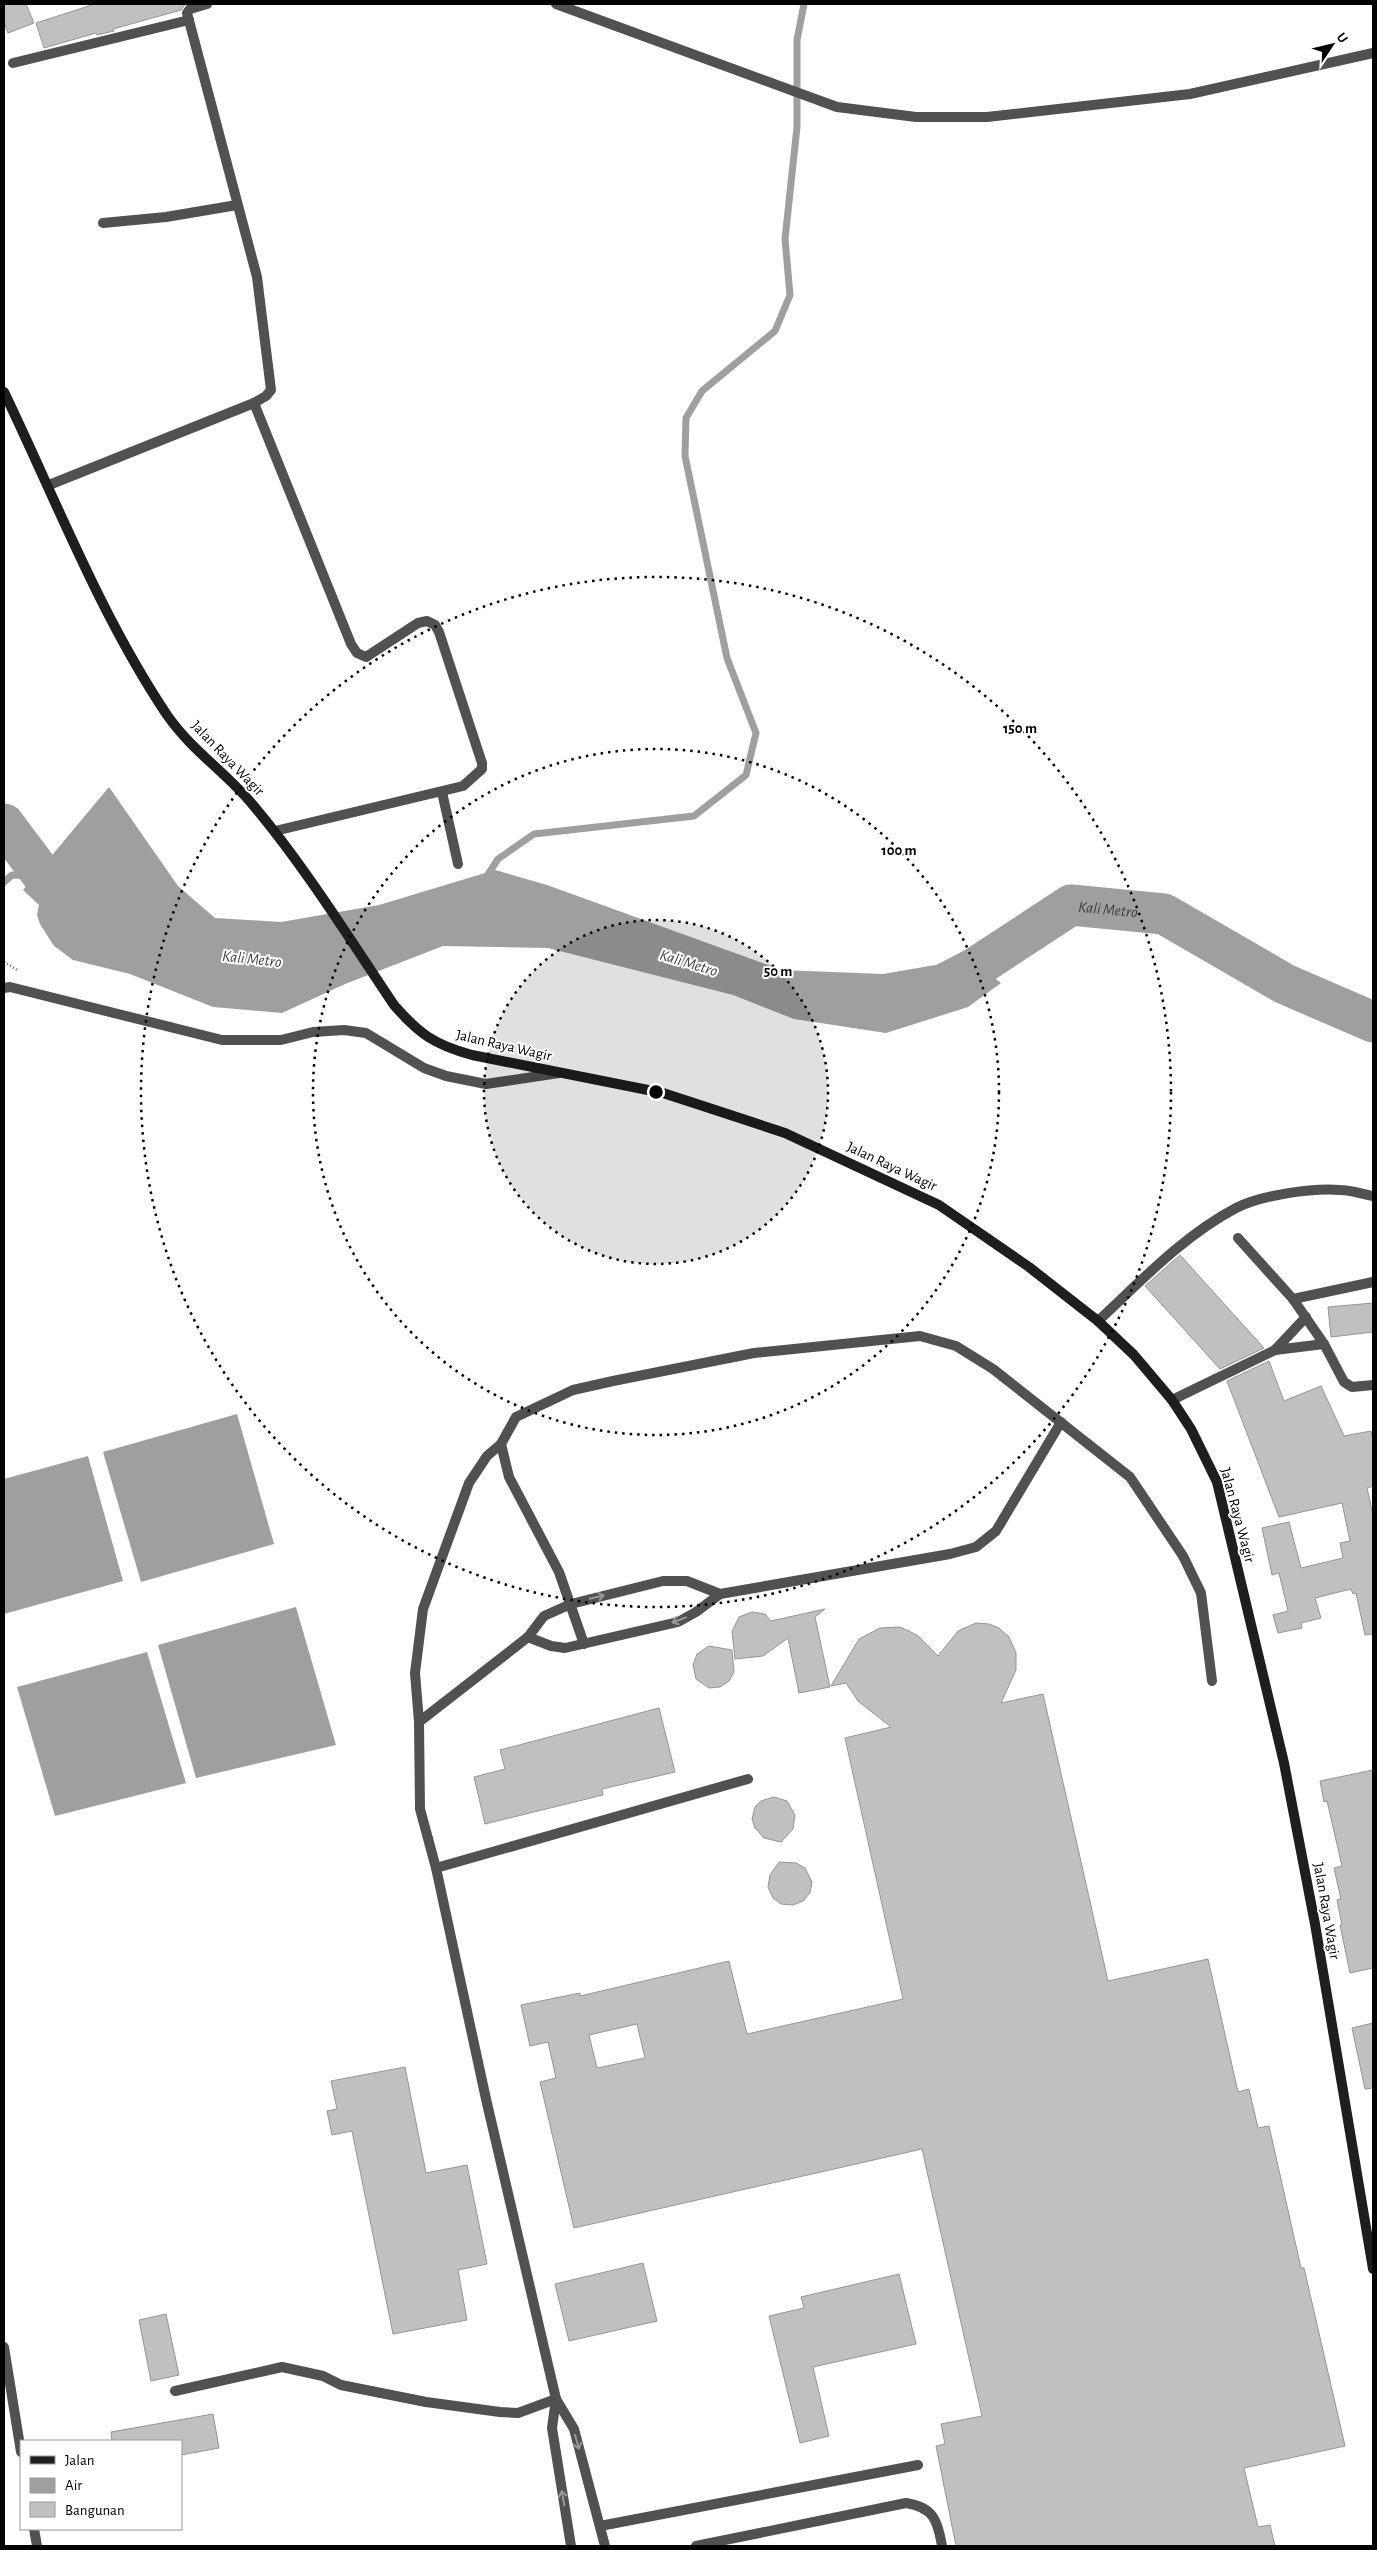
<svg xmlns="http://www.w3.org/2000/svg" width="1377" height="2550" font-family="'Alegreya Sans',sans-serif">
  <rect width="100%" height="100%" fill="#fff"/>
  <g fill="#9f9f9f">
    <path d="M109,787L178,886L215,918L281,922L379,905L495,870L547,885L782,970L883,974L970,959L1001,983L968,1007L886,1033L794,1019L733,995L548,948L443,946L345,984L282,1013L213,1007L130,974L73,960L54,946L40,924L37,915L39,905L23,890Z"/>
    <path d="M237,1414L274,1544L141,1582L103,1452Z"/>
    <path d="M88,1456L123,1581L4,1614V1479Z"/>
    <path d="M296,1607L336,1745L196,1778L158,1645Z"/>
    <path d="M147,1652L186,1783L55,1816L17,1687Z"/>
  </g>
  <g fill="none" stroke-linecap="round" stroke-linejoin="round">
    <g stroke="#9f9f9f" stroke-width="7">
      <path d="M485,879L498,859L534,834L694,816L746,775L756,733L727,658L685,456L686,418L702,391L775,331L790,295L785,239L797,127V40L804,4"/>
      <path d="M4,882L12,875L43,876"/>
    </g>
    <g stroke="#9f9f9f" stroke-width="41">
      <path d="M4,824L43,876L87,901"/>
      <path id="s1" d="M929,992L975,968L1071,905L1164,914L1285,984L1373,1022"/>
    </g>
  </g>
  <g fill="#c0c0c0" stroke="#959595" fill-rule="evenodd">
    <path d="M4,4H26L34,23L8,33L4,22Z"/>
    <path d="M95,4H184V6L181,10L113,29L114,31L97,35L96,33L44,48L36,23Z"/>
    <path d="M1180,1255L1264,1348L1220,1369L1145,1286Z"/>
    <path d="M1373,1303V1332L1331,1337L1328,1307Z"/>
    <path d="M1269,1361L1284,1401L1321,1386L1344,1436L1371,1431L1373,1441V1486L1367,1488L1373,1515V1634L1365,1635L1356,1593L1353,1594L1351,1589L1315,1598L1321,1618L1301,1623L1302,1628L1278,1633L1273,1615L1288,1611L1279,1573L1272,1575L1262,1528L1289,1522L1301,1568L1343,1558L1340,1543L1350,1541L1342,1503L1279,1517L1227,1381Z"/>
    <path d="M825,1609L815,1617L830,1687L799,1693L788,1638L763,1656L735,1659L732,1631L739,1617L752,1612L765,1614L771,1621Z"/>
    <path d="M976,1623L989,1624L999,1628L1009,1637L1016,1653V1670L1001,1703L1043,1694L1108,1981L1208,1959L1238,2092L1249,2089L1258,2128L1269,2126L1301,2268H1304L1345,2446L1244,2468L1258,2527L1270,2525L1275,2546H956L936,2446L945,2444L941,2424L982,2416L922,2149L574,2228L540,2082L556,2078L548,2042L530,2046L521,2005L580,1993V1996L729,1961L747,2034L903,1999L845,1738L891,1727L858,1701L846,1683L831,1686L859,1639L880,1628L900,1627L917,1635L938,1656L958,1631ZM637,2024L645,2058L597,2068L589,2035Z"/>
    <path d="M709,1646L732,1650L734,1672L729,1681L720,1687L709,1688L696,1679L693,1665L697,1654Z"/>
    <path d="M659,1708L675,1772L602,1789L603,1795L485,1824L474,1777L505,1769L500,1750Z"/>
    <path d="M1373,1770V1968L1350,1973L1340,1925H1342L1337,1900L1341,1899L1334,1868L1342,1866L1327,1801L1324,1802L1320,1781Z"/>
    <path d="M774,1797L787,1801L795,1815L793,1829L781,1842L764,1838L755,1828L752,1819L755,1807L761,1801Z"/>
    <path d="M779,1862L796,1863L805,1868L812,1882L810,1893L803,1901L793,1905L781,1904L773,1898L768,1887L770,1875Z"/>
    <path d="M1373,2023V2088L1365,2089L1352,2028Z"/>
    <path d="M405,2067L426,2173L467,2165L487,2264L458,2270L467,2320L393,2334L352,2131L332,2135L327,2111L337,2109L331,2081Z"/>
    <path d="M643,2263L657,2321L569,2341L555,2284Z"/>
    <path d="M899,2274L916,2344L813,2367L829,2436L800,2443L769,2316L804,2308L801,2297Z"/>
    <path d="M166,2314L179,2375L151,2381L139,2320Z"/>
    <path d="M213,2414L219,2448L181,2455V2441H112L111,2432Z"/>
  </g>
  <g fill="none" stroke-linecap="round" stroke-linejoin="round">
    <path stroke="#737373" stroke-width="3" stroke-dasharray="1 2.5" stroke-linecap="butt" d="M4,962L19,971"/>
    <g stroke="#515151" stroke-width="10">
      <path d="M528,1637L551,1646L565,1648L678,1622L696,1612L720,1594L950,1554L976,1547L996,1531L1061,1422"/>
      <path d="M584,1644L559,1572L509,1477L501,1444L516,1417L573,1390L613,1381L754,1353L920,1336L956,1346L993,1369L1130,1477L1183,1556L1201,1593L1212,1681"/>
      <path d="M419,1722L415,1673L423,1609L469,1483L487,1456L501,1444"/>
      <path d="M436,1868L748,1779"/>
      <path d="M175,2391L282,2367L323,2376L341,2385L426,2402L500,2412L518,2413L556,2399"/>
      <path d="M556,2399L552,2428L571,2546"/>
      <path d="M600,2526L918,2465"/>
      <path d="M605,2546L574,2429L556,2399L486,2099L436,1868L420,1809L419,1722L528,1637L544,1616L571,1604L663,1581H687L720,1594"/>
      <path d="M696,2546L906,2503C934,2507 938,2522 942,2546"/>
    </g>
    <g stroke="#515151" stroke-width="10">
      <path d="M556,4L837,107L916,117H987L1190,94L1373,53"/>
      <path d="M13,63L189,20"/>
      <path d="M103,223L166,217L237,205"/>
      <path d="M254,403L351,644L357,653L366,657L418,623L427,621L435,625L439,632L482,763V769L463,786L275,831"/>
      <path d="M49,485L254,403L266,396L271,390L257,277L187,13L190,9L207,4"/>
      <path d="M442,792L458,864"/>
      <path d="M4,988L10,987L222,1040H281L313,1032L344,1030L366,1033L424,1068L446,1076L486,1084L559,1073"/>
      <path d="M1238,1238L1293,1299L1373,1282"/>
      <path d="M1293,1299L1324,1344L1344,1382L1352,1387L1373,1385"/>
      <path d="M1098,1321C1141,1281 1183,1236 1236,1208C1262,1195 1311,1188 1340,1190C1351,1190 1362,1194 1373,1196"/>
      <path d="M1275,1350L1306,1317"/>
      <path d="M1172,1400L1275,1350L1324,1344"/>
      <path d="M4,2347L21,2452"/>
      <path d="M34,2529L37,2546"/>
    </g>
    <path stroke="#1e1e1e" stroke-width="10" d="M4,392C56,500 100,615 167,715C193,752 226,772 253,805C305,867 349,938 394,1005C419,1034 435,1045 472,1055L663,1093L703,1106L785,1133L939,1205L1029,1267L1098,1321L1134,1355L1172,1400L1191,1429L1217,1482L1284,1763L1315,1924L1373,2269"/>
  </g>
  <defs><path id="oneway-shaft" d="M-6 0H5M1.5-3L5.5 0L1.5 3" fill="none" stroke-width="1.6" stroke-linecap="round" stroke-linejoin="round" transform="scale(1.25)"/></defs>
  <g stroke="#979797">
    <use href="#oneway-shaft" transform="translate(597 1597) rotate(-14)"/>
    <use href="#oneway-shaft" transform="translate(679 1620) rotate(159)"/>
    <use href="#oneway-shaft" transform="translate(577 2442) rotate(74)"/>
    <use href="#oneway-shaft" transform="translate(563 2498) rotate(-100)"/>
  </g>
  <circle cx="656" cy="1092" r="172" fill="#000" fill-opacity=".12"/>
  <g fill="none" stroke="#000" stroke-width="2.5" stroke-dasharray="2.5 5">
    <circle cx="656" cy="1092" r="172"/>
    <circle cx="656" cy="1092" r="343"/>
    <circle cx="656" cy="1092" r="515"/>
  </g>
  <g text-anchor="middle" stroke-width="4" stroke-linejoin="round" paint-order="stroke">
    <g font-size="15" fill="#000" stroke="#fff">
      <text transform="translate(228 758) rotate(46)" y="5">Jalan Raya Wagir</text>
      <text transform="translate(504 1045) rotate(13)" y="5">Jalan Raya Wagir</text>
      <text transform="translate(892 1166) rotate(25)" y="5">Jalan Raya Wagir</text>
      <text transform="translate(1238 1515) rotate(75)" y="5">Jalan Raya Wagir</text>
      <text transform="translate(1327 1911) rotate(80)" y="5">Jalan Raya Wagir</text>
    </g>
    <g font-size="16" font-style="italic" fill="#404040" stroke="#fff">
      <text dy="6" stroke="none"><textPath href="#s1" startOffset="204">Kali Metro</textPath></text>
      <text transform="translate(252 958) rotate(6)" y="6">Kali Metro</text>
      <text transform="translate(689 962) rotate(17)" y="6">Kali Metro</text>
    </g>
  </g>
  <circle cx="656" cy="1092" r="8" fill="#000" stroke="#fff" stroke-width="2.5"/>
  <g font-size="15" text-anchor="middle" font-weight="bold" fill="#000" stroke="#fff" stroke-width="4" stroke-linejoin="round" paint-order="stroke">
    <text x="1020" y="733">150 m</text>
    <text x="899" y="855">100 m</text>
    <text x="778" y="976">50 m</text>
  </g>
  <rect width="1377" height="2550" fill="none" stroke="#000000" stroke-width="10"/>
  <rect x="20" y="2440" width="162" height="90" fill="#ffffff" stroke="#999999"/>
  <rect x="30" y="2456" width="25" height="8" fill="#1e1e1e" stroke="#999999"/>
  <text x="65" y="2465" font-size="15" fill="#000000">Jalan</text>
  <rect x="30" y="2478" width="25" height="15" fill="#9f9f9f" stroke="#999999"/>
  <text x="65" y="2490" font-size="15" fill="#000000">Air</text>
  <rect x="30" y="2502" width="25" height="15" fill="#c0c0c0" stroke="#999999"/>
  <text x="65" y="2515" font-size="15" fill="#000000">Bangunan</text>
  <g transform="translate(1332 45) rotate(55)" stroke="#ffffff" stroke-width="4" paint-order="stroke">
  <path d="M0-4L9 19L0 12L-9 19Z" fill="#000000"/>
  <text y="-8" font-size="14" font-weight="bold" text-anchor="middle" fill="#000000">U</text>
  </g>
</svg>
